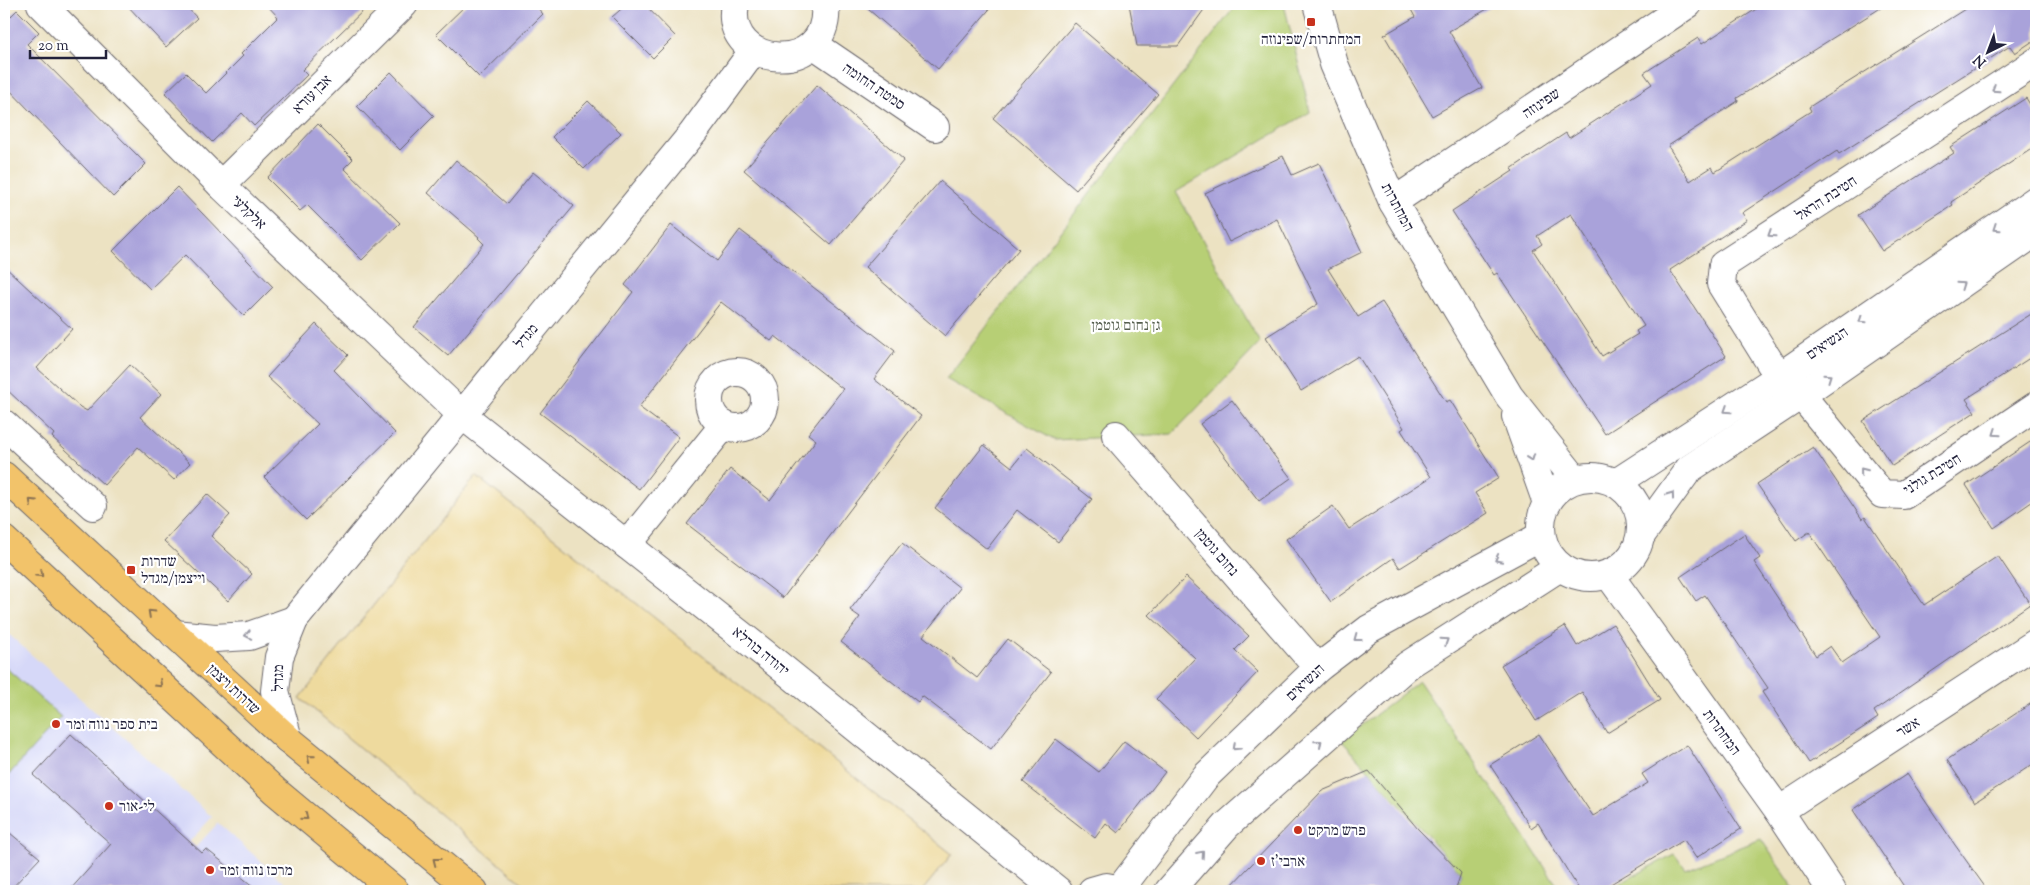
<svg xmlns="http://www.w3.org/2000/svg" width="2040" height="895" font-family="'Sorts Mill Goudy','Frank Ruhl Libre',serif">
  <rect width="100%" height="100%" fill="#fff"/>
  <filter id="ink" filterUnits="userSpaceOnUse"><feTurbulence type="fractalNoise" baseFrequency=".02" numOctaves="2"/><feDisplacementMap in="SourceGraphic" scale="10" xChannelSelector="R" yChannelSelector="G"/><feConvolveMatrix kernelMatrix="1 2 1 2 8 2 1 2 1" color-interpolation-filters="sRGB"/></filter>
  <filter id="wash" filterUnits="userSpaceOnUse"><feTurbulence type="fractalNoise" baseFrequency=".0096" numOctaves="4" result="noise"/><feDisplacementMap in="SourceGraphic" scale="20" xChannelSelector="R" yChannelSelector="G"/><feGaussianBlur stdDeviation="1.12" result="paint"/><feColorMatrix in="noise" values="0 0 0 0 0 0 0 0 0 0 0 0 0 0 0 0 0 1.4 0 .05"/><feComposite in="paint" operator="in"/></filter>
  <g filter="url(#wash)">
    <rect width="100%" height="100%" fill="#ece2c2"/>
    <g fill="#d6d8f8">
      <path d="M4,630L212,817L145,891H4Z"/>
      <path d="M218,823L294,891H155Z"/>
    </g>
    <g fill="#b7cf74" stroke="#6c7858">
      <path d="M1237,4H1284L1310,112L1176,192L1260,343L1172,434L1054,440L946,379Z"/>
      <path d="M4,666L61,717L4,780Z"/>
      <path d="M1419,681L1561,891H1455L1461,873L1342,741Z"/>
      <path d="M1761,839L1796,891H1606L1674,854L1686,869Z"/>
    </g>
    <path fill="#eeda9e" stroke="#887e6c" d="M476,476L952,854L922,891H532L300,698Z"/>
    <g id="blocks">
      <g fill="#a9a2da" fill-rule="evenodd">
        <path d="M126,4H184L197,18L166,47Z"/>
        <path d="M266,4H370L302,70L307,75L254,126L242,113L212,142L165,93L186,73L206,93L243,56L241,54L278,17Z"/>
        <path d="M467,4H534L543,14L479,77L436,34Z"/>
        <path d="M627,4H644L675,36L653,58L612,17Z"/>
        <path d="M862,4H994L938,69Z"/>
        <path d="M1129,4H1208L1178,46H1137Z"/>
        <path d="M1408,4H1496L1449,31L1482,88L1432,116L1384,35L1415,17Z"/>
        <path d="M1764,4H1887L1737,98L1738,101L1668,146L1690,181L1712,167L1715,172L1811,111L1809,107L1973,4H2036V39L2015,53L2010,46L1839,154L1837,151L1742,213L1747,220L1670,270L1726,356L1605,434L1497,273L1494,275L1452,211L1513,171L1511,169L1566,133L1569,138L1652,84L1644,73L1698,38L1702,44ZM1571,214L1644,326L1636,331L1638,334L1602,356L1533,250L1542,244L1537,236Z"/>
        <path d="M17,10L39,32L27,44L146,164L113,197L4,84V23Z"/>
        <path d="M1075,23L1158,94L1076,190L993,118Z"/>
        <path d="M391,72L434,116L400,150L357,106Z"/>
        <path d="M817,85L904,160L831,245L744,170Z"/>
        <path d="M2026,98L2036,114V146L1951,202L1953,205L1882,251L1858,215L1954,153L1950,147Z"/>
        <path d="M588,101L621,133L584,169L552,137Z"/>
        <path d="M318,124L353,159L344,168L400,223L362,260L307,205L300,211L267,178Z"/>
        <path d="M1283,156L1292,175L1319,163L1362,252L1328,269L1358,317L1382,302L1446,402L1450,400L1499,478L1475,493L1488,513L1400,568L1393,558L1331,602L1286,539L1333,506L1349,529L1431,477L1401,430L1404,428L1358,356L1301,391L1266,337L1318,304L1277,219L1229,242L1205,193Z"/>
        <path d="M456,160L507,204L533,172L574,206L448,356L414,327L484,244L478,238L479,237L428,193Z"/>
        <path d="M940,181L1019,249L945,336L865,267Z"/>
        <path d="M177,187L273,287L244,316L185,255L150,289L113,251Z"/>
        <path d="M671,225L717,261L740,230L895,351L874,379L921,416L783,598L687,524L730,469L770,500L816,440L808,434L843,389L775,336L771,341L721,302L639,407L679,437L639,489L540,413L633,292L625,285Z"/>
        <path d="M4,266L72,329L37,368L80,407L87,411L130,365L161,394L140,417L190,463L174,480L138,447L104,485L52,437L54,434L4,387Z"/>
        <path d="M2036,311V354L1966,399L1975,412L1892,466L1863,421Z"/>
        <path d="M316,324L348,355L334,370L395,433L306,520L264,477L318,424L267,377Z"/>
        <path d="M1232,400L1291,478L1259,501L1200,424Z"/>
        <path d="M2036,438V499L1994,528L1966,485Z"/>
        <path d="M984,445L1012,467L1027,448L1092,499L1058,542L1017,510L987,549L935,508Z"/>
        <path d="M1813,447L1862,519L1865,517L1924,605L1998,556L2030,604L1874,711L1878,718L1809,763L1762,692L1768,688L1705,595L1696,601L1680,577L1744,534L1760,558L1754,562L1816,656L1830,646L1842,663L1880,637L1809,532L1796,541L1757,484Z"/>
        <path d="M207,494L230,515L211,536L252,574L228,601L164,541Z"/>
        <path d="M902,543L960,588L923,636L977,678L1008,639L1051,672L991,749L922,696L918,702L841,642L860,617L850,610Z"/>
        <path d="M1186,577L1249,636L1235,650L1258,672L1196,737L1156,699L1195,658L1149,615Z"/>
        <path d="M1613,624L1660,700L1607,733L1582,692L1536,721L1501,665L1565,626L1577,646Z"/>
        <path d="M2036,700V762L1975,802L1947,760Z"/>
        <path d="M71,734L202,853L206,849L259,891H69L111,844L33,775Z"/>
        <path d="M1539,734L1593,816L1648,783L1642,774L1687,745L1741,829L1696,858L1684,840L1599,891H1580L1538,823L1531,828L1490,765Z"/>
        <path d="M1056,739L1099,772L1124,741L1165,772L1118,833L1106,823L1095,838L1023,782Z"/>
        <path d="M1369,771L1418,829L1461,873L1455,891H1226L1322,791Z"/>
        <path d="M1907,774L1955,845L1988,891H1907L1853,810Z"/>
        <path d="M4,828L40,858L9,891H4Z"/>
      </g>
    </g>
  </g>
  <g filter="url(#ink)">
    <use href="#blocks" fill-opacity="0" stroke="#69656a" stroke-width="1"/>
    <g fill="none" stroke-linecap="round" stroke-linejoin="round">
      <g stroke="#69656a" stroke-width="30">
        <g id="minor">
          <path d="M41,4L221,185L461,414L765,654L1058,891"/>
          <path d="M735,4C722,69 832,79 825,4"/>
          <path d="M1317,4L1334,64L1393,202L1509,396L1575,479"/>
          <path d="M813,44L935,127"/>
          <path d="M221,185L404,4"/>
          <path d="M1393,202L1688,4"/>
          <circle cx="737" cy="400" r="28"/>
          <path d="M1779,377L1721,284L1723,265L2036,62"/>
          <path d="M1801,395L1882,494L1904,495L2036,406"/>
          <path d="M1516,416L1547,503"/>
          <path d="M4,424L93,506"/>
          <path d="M1116,435L1318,668"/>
          <circle cx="1591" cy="527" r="50"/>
          <path d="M1616,483L1779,377L2036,200"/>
          <path d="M1642,534L1689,469L1801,395L2036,232"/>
          <path d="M627,545L724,425"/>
          <path d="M1609,575L1779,811L1832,891"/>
          <path d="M174,634L215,638L249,636L294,620"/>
          <path d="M288,739L275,691L279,657L294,620L693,133L754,50"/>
          <path d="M1779,811L2036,643"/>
          <path d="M1120,889L1206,776L1318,668L1369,629L1541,536"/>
          <path d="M1092,891L1106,887L1126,891"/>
          <path d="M1169,891L1227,825L1408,665L1560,567"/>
        </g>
      </g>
      <g stroke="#69656a" stroke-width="30">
        <g id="major">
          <path d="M4,476L288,739L474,891"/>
          <path d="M4,540L275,791L395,891"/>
        </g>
      </g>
      <use href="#minor" stroke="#fff" stroke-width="28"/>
      <use href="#major" stroke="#f2c36a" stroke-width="28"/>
    </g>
    <defs><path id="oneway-chevron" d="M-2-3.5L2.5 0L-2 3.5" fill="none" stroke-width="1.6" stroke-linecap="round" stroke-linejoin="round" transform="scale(1.25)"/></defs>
    <g stroke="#9c9ca7">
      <use href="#oneway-chevron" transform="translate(1995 89) rotate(147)"/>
      <use href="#oneway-chevron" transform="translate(1996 228) rotate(146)"/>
      <use href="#oneway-chevron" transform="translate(1771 234) rotate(147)"/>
      <use href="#oneway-chevron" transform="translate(1961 285) rotate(-35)"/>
      <use href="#oneway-chevron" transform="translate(1862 320) rotate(146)"/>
      <use href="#oneway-chevron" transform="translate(1828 377) rotate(-35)"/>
      <use href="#oneway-chevron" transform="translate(1727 410) rotate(147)"/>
      <use href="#oneway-chevron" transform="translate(1996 433) rotate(146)"/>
      <use href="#oneway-chevron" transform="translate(1531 458) rotate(70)"/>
      <use href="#oneway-chevron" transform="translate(1863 471) rotate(-129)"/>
      <use href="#oneway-chevron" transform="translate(1671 495) rotate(-54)"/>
      <use href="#oneway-chevron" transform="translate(1498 559) rotate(152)"/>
      <use href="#oneway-chevron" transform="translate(248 635) rotate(169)"/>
      <use href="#oneway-chevron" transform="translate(1357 638) rotate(143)"/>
      <use href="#oneway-chevron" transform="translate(1445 641) rotate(-33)"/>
      <use href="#oneway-chevron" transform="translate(1319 743) rotate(-41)"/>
      <use href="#oneway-chevron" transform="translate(1236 747) rotate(136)"/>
      <use href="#oneway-chevron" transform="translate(1201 854) rotate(-49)"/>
    </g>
    <g stroke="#8a7252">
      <use href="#oneway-chevron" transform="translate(32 502) rotate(-137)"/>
      <use href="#oneway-chevron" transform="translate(40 574) rotate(43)"/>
      <use href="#oneway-chevron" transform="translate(151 613) rotate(-137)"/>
      <use href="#oneway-chevron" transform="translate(159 684) rotate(43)"/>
      <use href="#oneway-chevron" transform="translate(310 758) rotate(-140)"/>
      <use href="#oneway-chevron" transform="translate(305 817) rotate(40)"/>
      <use href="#oneway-chevron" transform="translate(436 861) rotate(-142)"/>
    </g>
  </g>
  <g fill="#c8321e" stroke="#fff" stroke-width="2">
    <rect x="1306" y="17" width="10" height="10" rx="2.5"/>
    <rect x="126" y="565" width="10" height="10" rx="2.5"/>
    <circle cx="56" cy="724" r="5"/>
    <circle cx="109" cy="806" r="5"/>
    <circle cx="1298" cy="830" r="5"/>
    <circle cx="1261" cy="861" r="5"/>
    <circle cx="210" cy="870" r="5"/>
  </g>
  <g text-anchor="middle" stroke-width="4.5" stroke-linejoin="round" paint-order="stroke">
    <g font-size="15" fill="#22223b" stroke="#fff" text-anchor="start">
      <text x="1311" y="44" text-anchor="middle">המחתרות/שפינוזה</text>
      <text x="141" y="566">שדרות<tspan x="141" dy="17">וייצמן/מגדל</tspan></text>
      <text x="66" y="729">בית ספר נווה זמר</text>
      <text x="119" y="811">לי-אור</text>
      <text x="1308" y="835">פרש מרקט</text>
      <text x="1271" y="866">ארבי'ז</text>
      <text x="220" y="875">מרכז נווה זמר</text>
    </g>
    <g font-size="15" fill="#22223b" stroke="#fff">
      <text transform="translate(874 86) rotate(34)" y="5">סמטת החומה</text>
      <text transform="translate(312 94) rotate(-45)" y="5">אבן עזרא</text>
      <text transform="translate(1541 103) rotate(-34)" y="5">שפינוזה</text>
      <text transform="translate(1826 198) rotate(-33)" y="5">חטיבת הראל</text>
      <text transform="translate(1398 207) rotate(62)" y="5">המחתרות</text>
      <text transform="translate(249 212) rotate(44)" y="5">אלקלעי</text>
      <text transform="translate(526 336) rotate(-50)" y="5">מגדל</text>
      <text transform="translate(1827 343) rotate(-34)" y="5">הנשיאים</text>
      <text transform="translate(1932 474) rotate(-32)" y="5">חטיבת גולני</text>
      <text transform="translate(1217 552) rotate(49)" y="5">נחום גוטמן</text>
      <text transform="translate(761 651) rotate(39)" y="5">יהודה בורלא</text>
      <text transform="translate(278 678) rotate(-89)" y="5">מגדל</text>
      <text transform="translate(1305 682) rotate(-43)" y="5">הנשיאים</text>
      <text transform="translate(234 689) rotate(43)" y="5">שדרות ויצמן</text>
      <text transform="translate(1908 727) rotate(-33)" y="5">אשר</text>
      <text transform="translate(1722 732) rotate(54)" y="5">המחתרות</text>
    </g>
    <g font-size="15" fill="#565f4f" stroke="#fff">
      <text x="1126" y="330">גן נחום גוטמן</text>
    </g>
  </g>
  <rect width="2040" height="895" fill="none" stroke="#fff" stroke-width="20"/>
  <g transform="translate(1988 52) rotate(222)" stroke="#ffffff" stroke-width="4" paint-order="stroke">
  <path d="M0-4L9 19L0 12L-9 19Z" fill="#22223b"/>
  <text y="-8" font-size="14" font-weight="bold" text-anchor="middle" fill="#22223b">N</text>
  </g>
  <path d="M30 50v8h76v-8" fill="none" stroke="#22223b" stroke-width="2.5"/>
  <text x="38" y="50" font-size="15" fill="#22223b" stroke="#ffffff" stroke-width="4" paint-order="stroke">20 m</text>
</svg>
